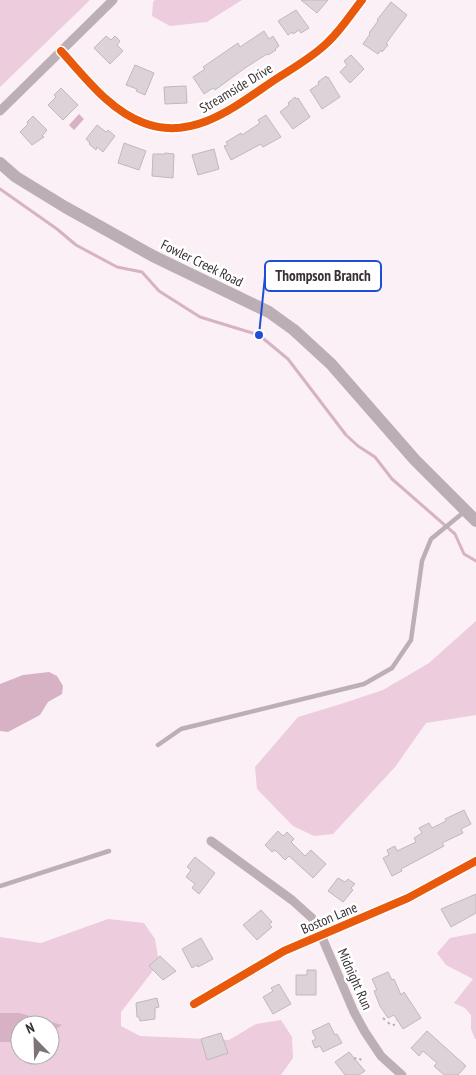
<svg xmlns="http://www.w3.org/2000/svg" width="476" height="1075" font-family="'PT Sans Narrow',sans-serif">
<rect width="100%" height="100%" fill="#fbf0f6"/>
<path fill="#ecccdd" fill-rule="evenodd" d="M 0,0 L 90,0 L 0,87 Z
M 155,0 L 242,0 L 207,22 L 170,26 L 152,16 L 153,2 Z
M 476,621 L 476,715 L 426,723 L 395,767 L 333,834 L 314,836 L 293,826 L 257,789 L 255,767 L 298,717 L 341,704 L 383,690 L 429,663 Z
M 108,919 L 144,923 L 155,939 L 159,963 L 121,1012 L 121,1026 L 140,1036 L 229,1040 L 256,1024 L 281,1020 L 292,1037 L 293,1058 L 281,1075 L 0,1075 L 0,937 L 41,943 ZM 20,1025 L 50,1025 L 50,1055 L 20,1055 Z
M 476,933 L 476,1039 L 475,1039 L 471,1029 L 471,1015 L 465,1008 L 454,1003 L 473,979 L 446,965 L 437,953 L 450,938 Z"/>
<path fill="#d7b2c5" d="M 79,114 L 84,119 L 74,130 L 69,125 Z
M 49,672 L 57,676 L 63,686 L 62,694 L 48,702 L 40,715 L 8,732 L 0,731 L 0,684 L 23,675 Z
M 0,1013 L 19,1013 L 62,1025 L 50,1033 L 50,1025 L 20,1025 L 20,1042 L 0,1042 Z"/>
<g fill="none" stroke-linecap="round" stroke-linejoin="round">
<path stroke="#d7b2c5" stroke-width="3" d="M 0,189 L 57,229 L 76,245 L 117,267 L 142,272 L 159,291 L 200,317 L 259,335 L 288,359 L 346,435 L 358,446 L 375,457 L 392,479 L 455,534 L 464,554 L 476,561"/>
</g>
<path fill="#dbd3d7" stroke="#c1b8bd" d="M 301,0 L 328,0 L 317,13 Z
M 391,2 L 407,15 L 390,38 L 386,44 L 388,45 L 382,52 L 381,50 L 378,54 L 363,44 L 370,34 L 369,33 L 378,21 L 377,20 Z
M 296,10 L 309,28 L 301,33 L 299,30 L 293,34 L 292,32 L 288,35 L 278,21 Z
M 264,31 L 269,39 L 273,36 L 279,46 L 275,49 L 276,50 L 268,55 L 267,54 L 245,68 L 215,90 L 213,88 L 204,94 L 193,77 L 205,69 L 203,67 L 238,43 L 240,47 Z
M 106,36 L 111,40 L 115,36 L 120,41 L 117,45 L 123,51 L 110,64 L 94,48 Z
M 351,55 L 364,69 L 350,83 L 340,72 L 347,65 L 344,61 Z
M 135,65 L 154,73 L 145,95 L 136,91 L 137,89 L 126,85 Z
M 326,76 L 327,78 L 328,77 L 340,97 L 322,109 L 310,90 L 319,84 L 318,82 Z
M 186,86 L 187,103 L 165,104 L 164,87 Z
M 61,88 L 78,105 L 63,120 L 48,105 L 56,97 L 54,95 Z
M 295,97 L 296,99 L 298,98 L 310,117 L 293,129 L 280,112 L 289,105 L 288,103 Z
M 266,115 L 281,137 L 263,147 L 261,144 L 231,160 L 224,146 L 228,145 L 226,142 L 241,133 L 242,135 L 260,123 L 258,120 Z
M 33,116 L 47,130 L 42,136 L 44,137 L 32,145 L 20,132 L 28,124 L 27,122 Z
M 97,125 L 106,132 L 108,130 L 115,136 L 103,152 L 97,147 L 96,150 L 89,144 L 90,143 L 86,139 Z
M 124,143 L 146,151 L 139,170 L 118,163 Z
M 214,149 L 219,169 L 198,175 L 192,155 Z
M 165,153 L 174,154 L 173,178 L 152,176 L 153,154 L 165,154 Z
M 464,810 L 471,824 L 461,829 L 463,833 L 442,843 L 444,846 L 401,869 L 402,871 L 392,876 L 383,858 L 389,855 L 387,850 L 395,846 L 397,851 L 416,842 L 414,838 L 422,833 L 419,828 L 429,823 L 432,828 L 446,821 L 445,819 Z
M 278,831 L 283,836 L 287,832 L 294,839 L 291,842 L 305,856 L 311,850 L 326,864 L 313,878 L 289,856 L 285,860 L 275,850 L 272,852 L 265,845 Z
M 195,857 L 215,873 L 199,894 L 192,888 L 195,884 L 186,877 L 191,870 L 187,867 Z
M 338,878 L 345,882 L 348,879 L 355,884 L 351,888 L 353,890 L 343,902 L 328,891 Z
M 476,894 L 476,913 L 451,927 L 441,909 Z
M 261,910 L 272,922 L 269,924 L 272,927 L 257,940 L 243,925 Z
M 201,938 L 213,959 L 198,967 L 197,965 L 192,968 L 182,949 Z
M 160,956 L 176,971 L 163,980 L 149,966 Z
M 307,970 L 316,970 L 316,995 L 296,995 L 296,975 L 307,975 Z
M 388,972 L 392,980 L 394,979 L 401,995 L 404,992 L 421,1018 L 403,1029 L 394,1015 L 388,1018 L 380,1006 L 374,991 L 377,990 L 372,979 Z
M 279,984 L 291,1004 L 273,1014 L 263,997 L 273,991 L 271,988 Z
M 157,998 L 159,1007 L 155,1008 L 155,1019 L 140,1021 L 139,1017 L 137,1017 L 136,1003 Z
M 329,1023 L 335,1035 L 337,1034 L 342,1043 L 323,1052 L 320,1046 L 315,1048 L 312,1041 L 316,1039 L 312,1031 Z
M 427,1031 L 466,1066 L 458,1075 L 444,1075 L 434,1066 L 437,1063 L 423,1051 L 419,1056 L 411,1048 Z
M 221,1033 L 228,1053 L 207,1060 L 201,1039 Z
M 349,1052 L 365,1071 L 359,1075 L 345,1075 L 335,1062 Z"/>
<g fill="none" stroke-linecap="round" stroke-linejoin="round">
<path stroke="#baafb5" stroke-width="2" stroke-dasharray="2.5 4" stroke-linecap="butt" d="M 383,1018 L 392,1026 L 395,1024 L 397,1020
M 354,1059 L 358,1057 L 362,1061"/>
<path stroke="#bdafb6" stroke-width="4.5" d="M 158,745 L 181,729 L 364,684 L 392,668 L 411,640 L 422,561 L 431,539 L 464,512
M 0,886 L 109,851"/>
<path stroke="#bdafb6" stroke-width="9" d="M 61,51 C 85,77 110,111 144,123 C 194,142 237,105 276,79 C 293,68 313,57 328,42 C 341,30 351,14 362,0
M 0,111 L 113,0
M 211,841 L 292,900 L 312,918 L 321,935 L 354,1012 L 365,1032 L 381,1056 L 402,1075
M 194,1004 L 284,951 L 408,898 L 476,861"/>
<path stroke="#bcaeb5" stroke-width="12" d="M 0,163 L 16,177 L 65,207 L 153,256 L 269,312 L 294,330 L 331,364 L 415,460 L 476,521"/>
<defs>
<path id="cycleway" d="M 61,51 C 85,77 110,111 144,123 C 194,142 237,105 276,79 C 293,68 313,57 328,42 C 341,30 351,14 362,0
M 194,1004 L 284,951 L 408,898 L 476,861"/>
</defs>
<use href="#cycleway" stroke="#fff" stroke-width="11"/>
<use href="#cycleway" stroke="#e8590c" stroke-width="8"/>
</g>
<g text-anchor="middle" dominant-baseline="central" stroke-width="5" stroke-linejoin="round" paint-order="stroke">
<g font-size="14" fill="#383135" stroke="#fff">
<text transform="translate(236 88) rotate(-31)">Streamside Drive</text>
<text transform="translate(202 263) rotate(26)">Fowler Creek Road</text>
<text transform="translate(329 918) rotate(-23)">Boston Lane</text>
<text transform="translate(355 979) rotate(66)">Midnight Run</text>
</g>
</g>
<path fill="none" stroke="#1d4ed8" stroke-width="2" d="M259 335L265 276"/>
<circle fill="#1d4ed8" stroke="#fff" stroke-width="2" cx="259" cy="335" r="5"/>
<rect fill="#fff" stroke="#1d4ed8" stroke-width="2" x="265" y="261" width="116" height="30" rx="5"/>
<g font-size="15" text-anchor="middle" font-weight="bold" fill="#383135">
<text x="323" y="281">Thompson Branch</text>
</g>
<g transform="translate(35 1040) rotate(337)"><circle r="24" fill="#ffffff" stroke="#afadae"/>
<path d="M0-4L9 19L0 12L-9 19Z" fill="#7c7479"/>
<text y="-8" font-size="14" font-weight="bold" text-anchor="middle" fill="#383135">N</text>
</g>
</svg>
